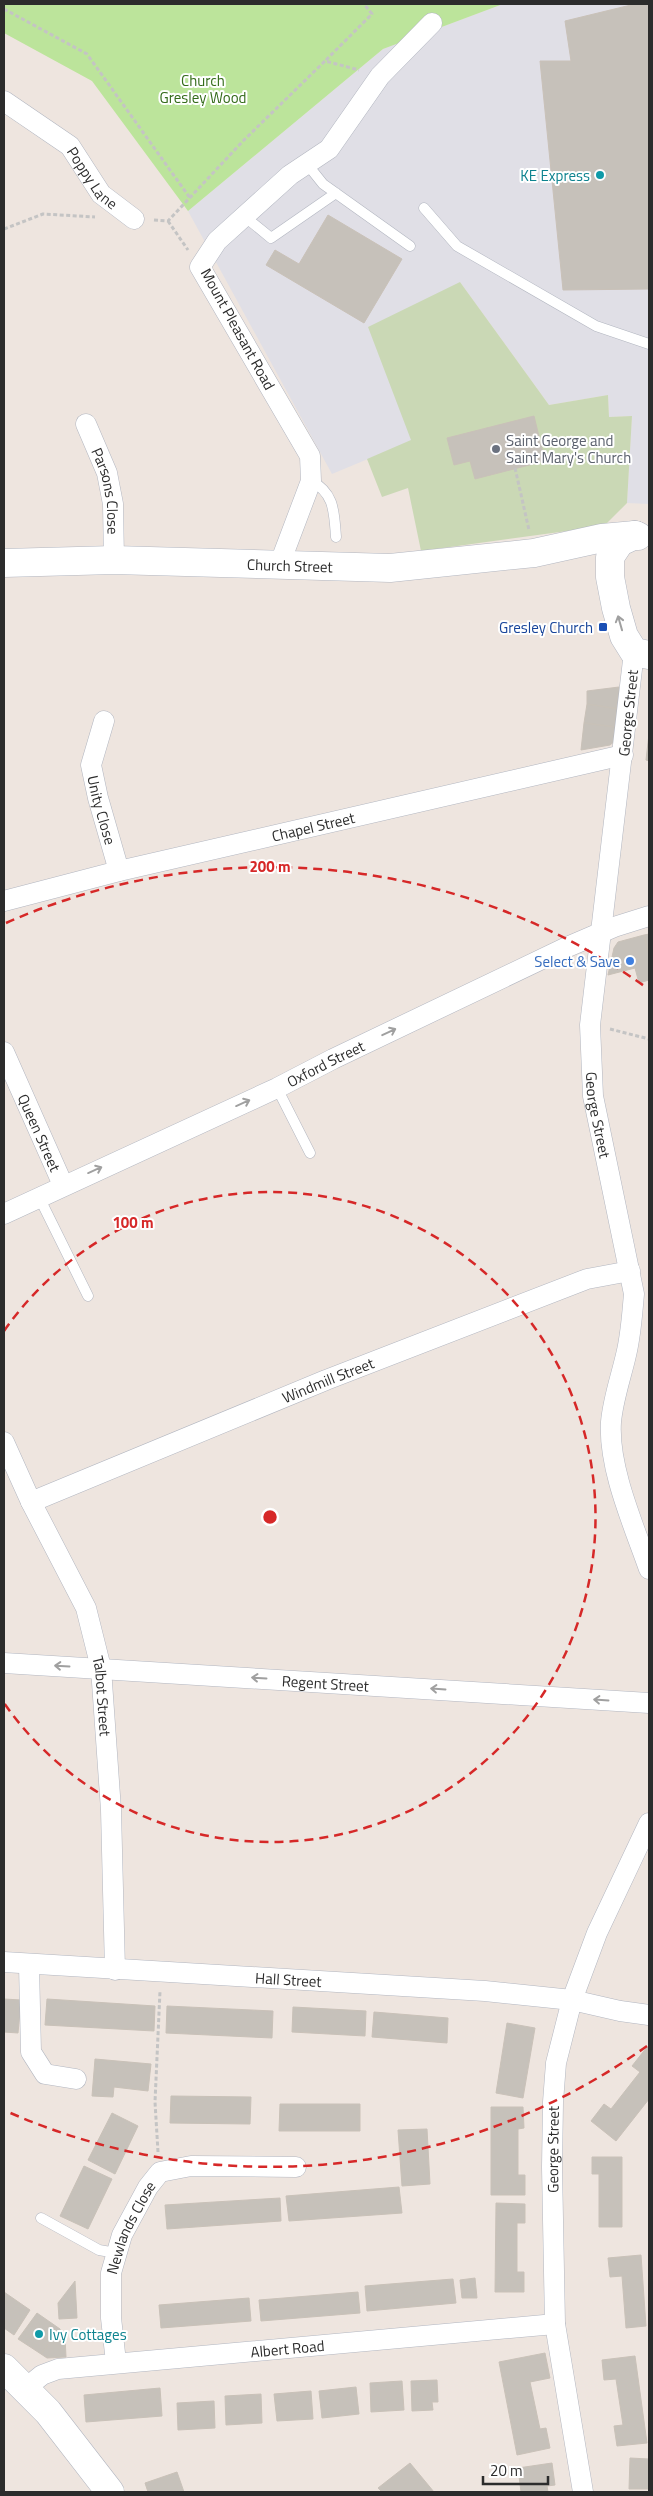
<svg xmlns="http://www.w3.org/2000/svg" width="653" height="2496" font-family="'Titillium Web',sans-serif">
<rect width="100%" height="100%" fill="#eee5df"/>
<path fill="#e0dfe6" d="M 503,4 L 649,4 L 649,504 L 627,503 L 632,416 L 609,417 L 608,395 L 549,405 L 460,282 L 411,441 L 332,474 L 188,211 L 383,49 Z"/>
<path fill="#bce49b" d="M 4,4 L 503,4 L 383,49 L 188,211 L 92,81 L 4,33 Z"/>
<path fill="#cad8b5" d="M 460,282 L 549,405 L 608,395 L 609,417 L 632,416 L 627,503 L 604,526 L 421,551 L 408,488 L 382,497 L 367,459 L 411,440 L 368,327 Z"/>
<path fill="#c6c1ba" stroke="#c9c1b8" d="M 635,4 L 649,4 L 649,289 L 563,290 L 540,61 L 571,61 L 565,21 Z
M 328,215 L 402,259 L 364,323 L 266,265 L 275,250 L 299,264 Z
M 534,416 L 545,461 L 475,479 L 470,461 L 454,465 L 447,438 Z
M 619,687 L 619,709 L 587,704 L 587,691 Z
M 587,704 L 619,709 L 616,727 L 584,723 Z
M 584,723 L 616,727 L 615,741 L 610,745 L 581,750 Z
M 649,734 L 649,761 L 646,760 Z
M 649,934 L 649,955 L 644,935 Z
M 644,935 L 649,955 L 649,980 L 639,983 L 635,968 L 608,975 L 614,948 L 618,942 Z
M 4,1999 L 21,2000 L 18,2033 L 4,2032 Z
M 47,1999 L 155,2006 L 154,2031 L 45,2025 Z
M 167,2006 L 273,2011 L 272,2038 L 166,2033 Z
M 293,2007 L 366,2011 L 365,2036 L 292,2032 Z
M 374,2012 L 448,2018 L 447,2043 L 372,2037 Z
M 507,2023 L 535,2028 L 523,2098 L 496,2093 Z
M 647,2047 L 649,2049 L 649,2099 L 616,2141 L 591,2121 L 604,2104 L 611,2109 L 640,2072 L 632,2066 Z
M 95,2059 L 151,2064 L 148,2091 L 114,2087 L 113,2097 L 92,2096 Z
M 171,2096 L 251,2097 L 250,2124 L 170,2123 Z
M 280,2104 L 360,2104 L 360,2131 L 279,2131 Z
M 491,2107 L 523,2107 L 524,2128 L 518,2129 L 518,2175 L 525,2175 L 525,2195 L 491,2195 Z
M 112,2113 L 138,2126 L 115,2174 L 88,2160 Z
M 427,2129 L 430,2184 L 402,2186 L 398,2130 Z
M 592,2157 L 622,2157 L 622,2227 L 599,2227 L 599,2174 L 592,2174 Z
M 84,2166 L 112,2179 L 88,2229 L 60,2216 Z
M 399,2187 L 402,2213 L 289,2221 L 286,2196 Z
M 280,2198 L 281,2221 L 167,2229 L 165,2205 Z
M 496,2203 L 525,2204 L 525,2223 L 517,2223 L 517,2272 L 524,2272 L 524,2292 L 495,2292 Z
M 641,2255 L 646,2326 L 626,2328 L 622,2276 L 610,2277 L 608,2258 Z
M 475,2278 L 477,2298 L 462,2298 L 460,2280 Z
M 453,2279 L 456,2303 L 367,2311 L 365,2286 Z
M 75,2281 L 77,2318 L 59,2319 L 58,2303 Z
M 4,2292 L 30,2310 L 14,2335 L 4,2328 Z
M 358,2292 L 360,2313 L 261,2321 L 259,2300 Z
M 249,2298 L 251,2321 L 161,2328 L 159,2305 Z
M 37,2313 L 60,2329 L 41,2354 L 18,2339 Z
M 60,2329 L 59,2337 L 65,2337 L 66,2357 L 47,2358 L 41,2354 Z
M 545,2353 L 550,2378 L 530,2382 L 540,2429 L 546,2428 L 550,2448 L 517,2455 L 499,2362 Z
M 635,2356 L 647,2443 L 617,2446 L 614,2426 L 623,2425 L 616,2379 L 604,2380 L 602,2360 Z
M 437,2380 L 438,2402 L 432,2402 L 433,2410 L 412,2411 L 411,2381 Z
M 402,2381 L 404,2410 L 371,2412 L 370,2383 Z
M 356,2387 L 359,2414 L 322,2418 L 319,2391 Z
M 160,2388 L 162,2416 L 86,2422 L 84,2395 Z
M 311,2391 L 313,2419 L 277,2421 L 274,2394 Z
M 261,2394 L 262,2423 L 226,2425 L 225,2396 Z
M 214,2401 L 215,2428 L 178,2430 L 177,2403 Z
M 630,2458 L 649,2459 L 649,2489 L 629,2489 Z
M 410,2463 L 434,2492 L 382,2492 L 378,2488 Z
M 552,2463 L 555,2485 L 547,2486 L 548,2492 L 521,2492 L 518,2468 Z
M 177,2472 L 184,2492 L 148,2492 L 145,2483 Z"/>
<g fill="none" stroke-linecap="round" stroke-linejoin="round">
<defs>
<path id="lane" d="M 307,164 L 323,184 L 410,246
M 424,208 L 457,246 L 596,326 L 649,344
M 244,216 L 271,238 L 336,193
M 311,481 C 335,493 334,513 336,537
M 277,1088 L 310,1153
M 39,1197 L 88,1296
M 41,2218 L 99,2250 L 116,2253"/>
<g id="street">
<path id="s1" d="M 4,101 L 70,146 L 101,194 L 134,219"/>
<path id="s2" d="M 86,424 L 107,473 L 113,504 L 114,560"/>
<path d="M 280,563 L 311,481 L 310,456 L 200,267 L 217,241 L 290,175 L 329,149 L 380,76 L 432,23"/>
<path id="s3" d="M 634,652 L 590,1025 L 593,1096 L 634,1294 C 632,1315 631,1335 626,1355 C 621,1377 613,1399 611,1422 C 608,1468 634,1526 649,1569"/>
<path id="s4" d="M 104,721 L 91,765 L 98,798 L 119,871"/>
<path id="s5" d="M 4,901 L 119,871 L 623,755"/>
<path id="s6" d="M 4,1052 L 63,1185"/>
<path id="s7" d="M 4,1214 L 277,1088 L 333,1059 L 565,948 L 614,927 L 649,916"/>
<path id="s8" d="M 4,1442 L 31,1502 L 86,1608 L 101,1668 L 111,1810 L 115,1970"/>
<path id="s9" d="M 31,1502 L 326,1380 L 587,1279 L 630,1271"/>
<path id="s10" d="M 4,1663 L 649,1703"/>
<path id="s11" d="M 4,1962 L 485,1991 L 572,2000 L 620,2011 L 649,2015"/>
<path d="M 29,1965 L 31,2052 L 45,2074 L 76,2079"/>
<path id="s12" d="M 116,2362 L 111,2318 L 111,2273 L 122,2235 L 148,2187 L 160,2172 L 191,2166 L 296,2167"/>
<path id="s13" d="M 26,2388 L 42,2375 L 58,2369 L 555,2324"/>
<path id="s14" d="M 583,2492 L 555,2324 L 552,2167 L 553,2102 L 556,2063 L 572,2000 L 597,1933 L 649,1823"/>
</g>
<g id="secondary">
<path d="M 638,536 L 635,535 L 620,542 L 610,557 L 610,577 L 616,608 L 624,636 L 634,652 L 649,655"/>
<path id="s15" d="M 4,563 L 114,560 L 390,568 L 534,553 L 602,538 L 635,535"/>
<path d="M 4,2368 L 48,2412 L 110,2492"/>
</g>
</defs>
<use href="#lane" stroke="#b2b6c0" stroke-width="11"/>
<use href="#street" stroke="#b2b6c0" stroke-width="21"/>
<use href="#secondary" stroke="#b2b6c0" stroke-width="29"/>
<path stroke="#c4c4c4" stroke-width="3" stroke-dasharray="4 2.5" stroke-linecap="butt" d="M 4,9 L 87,54 L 190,198
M 326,60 L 372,14 L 364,4
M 154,220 L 168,221 L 243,141 L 325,61 L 359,70
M 168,221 L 188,250
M 4,229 L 43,214 L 95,217
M 515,468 L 529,530
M 610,1029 L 649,1039
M 158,2152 L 155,2102 L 160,1991"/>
<use href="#lane" stroke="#fff" stroke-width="10"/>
<use href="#street" stroke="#fff" stroke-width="20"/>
<use href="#secondary" stroke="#fff" stroke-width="28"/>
</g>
<defs><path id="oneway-shaft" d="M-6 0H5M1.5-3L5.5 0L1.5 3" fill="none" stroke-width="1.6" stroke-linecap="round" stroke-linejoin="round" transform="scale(1.25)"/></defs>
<g stroke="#a0a0a0">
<use href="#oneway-shaft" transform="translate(620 623) rotate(-106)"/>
<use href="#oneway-shaft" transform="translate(389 1032) rotate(-25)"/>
<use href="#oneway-shaft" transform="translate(243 1103) rotate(-24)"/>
<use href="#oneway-shaft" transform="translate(95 1170) rotate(-24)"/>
<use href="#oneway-shaft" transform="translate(62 1666) rotate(-177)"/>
<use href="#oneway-shaft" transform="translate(259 1678) rotate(-176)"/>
<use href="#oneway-shaft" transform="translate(438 1689) rotate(-176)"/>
<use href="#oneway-shaft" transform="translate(601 1700) rotate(-176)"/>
</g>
<g fill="none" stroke="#d62828" stroke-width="2.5" stroke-dasharray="9 6">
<path d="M4 1331A325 325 0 1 1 4 1703"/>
<path d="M647 2046A650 650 0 0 1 6 2111M6 923A650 650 0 0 1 647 988"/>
</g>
<g fill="#0f9aa8" stroke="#fff" stroke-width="2">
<circle cx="600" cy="175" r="5"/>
<circle cx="39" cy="2334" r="5"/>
</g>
<circle fill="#6b7280" stroke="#fff" stroke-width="2" cx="496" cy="449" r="5"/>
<rect fill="#1a4fb4" stroke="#fff" stroke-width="2" x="598" y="622" width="10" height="10" rx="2.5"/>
<circle fill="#3f7fe0" stroke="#fff" stroke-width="2" cx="630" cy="961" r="5"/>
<g text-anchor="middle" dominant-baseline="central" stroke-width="4" stroke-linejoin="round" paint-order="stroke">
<g font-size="15" fill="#346b1a" stroke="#fff">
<text x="203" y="80">Church<tspan x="203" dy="17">Gresley Wood</tspan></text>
</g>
<g font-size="15" fill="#0d838f" stroke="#fff" text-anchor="end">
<text x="590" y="175">KE Express</text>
<text x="49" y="2334" text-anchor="start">Ivy Cottages</text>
</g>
<g font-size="15" fill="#2c2c2c" stroke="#fff">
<text stroke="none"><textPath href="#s1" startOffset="119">Poppy Lane</textPath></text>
<text transform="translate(238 329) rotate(61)">Mount Pleasant Road</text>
<text stroke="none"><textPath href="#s2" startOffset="71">Parsons Close</textPath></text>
<text stroke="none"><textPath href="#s15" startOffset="286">Church Street</textPath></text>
<text transform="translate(628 713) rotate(-84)">George Street</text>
<text stroke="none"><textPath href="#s4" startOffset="92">Unity Close</textPath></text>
<text stroke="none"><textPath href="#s5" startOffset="318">Chapel Street</textPath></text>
<text stroke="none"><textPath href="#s7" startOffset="355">Oxford Street</textPath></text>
<text stroke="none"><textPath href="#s3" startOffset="466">George Street</textPath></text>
<text stroke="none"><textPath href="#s6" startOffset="88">Queen Street</textPath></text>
<text stroke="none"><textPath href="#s9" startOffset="321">Windmill Street</textPath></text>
<text stroke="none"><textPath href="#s10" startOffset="322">Regent Street</textPath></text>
<text stroke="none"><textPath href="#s8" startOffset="275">Talbot Street</textPath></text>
<text stroke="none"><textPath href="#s11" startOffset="285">Hall Street</textPath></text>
<text stroke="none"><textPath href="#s14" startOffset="345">George Street</textPath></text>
<text stroke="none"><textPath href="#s12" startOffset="139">Newlands Close</textPath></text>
<text stroke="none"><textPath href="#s13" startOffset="268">Albert Road</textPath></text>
</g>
<g font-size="15" fill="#5b616d" stroke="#fff" text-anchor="start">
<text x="506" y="440">Saint George and<tspan x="506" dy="17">Saint Mary's Church</tspan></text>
</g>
<g font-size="15" fill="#164399" stroke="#fff" text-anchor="end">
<text x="593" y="627">Gresley Church</text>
</g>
<g font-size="15" fill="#366cbe" stroke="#fff" text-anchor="end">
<text x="620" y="961">Select &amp; Save</text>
</g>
</g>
<circle cx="270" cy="1517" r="8" fill="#d62828" stroke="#fff" stroke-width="2.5"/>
<g font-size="15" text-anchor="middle" font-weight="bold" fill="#d62828" stroke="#fff" stroke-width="4" stroke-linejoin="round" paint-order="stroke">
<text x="270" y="872">200 m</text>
<text x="133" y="1228">100 m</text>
</g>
<rect width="653" height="2496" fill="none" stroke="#2c2c2c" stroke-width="10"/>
<path d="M483 2476v8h65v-8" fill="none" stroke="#2c2c2c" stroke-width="2.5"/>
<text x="490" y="2476" font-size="15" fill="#2c2c2c" stroke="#ffffff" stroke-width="4" paint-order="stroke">20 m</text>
</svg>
